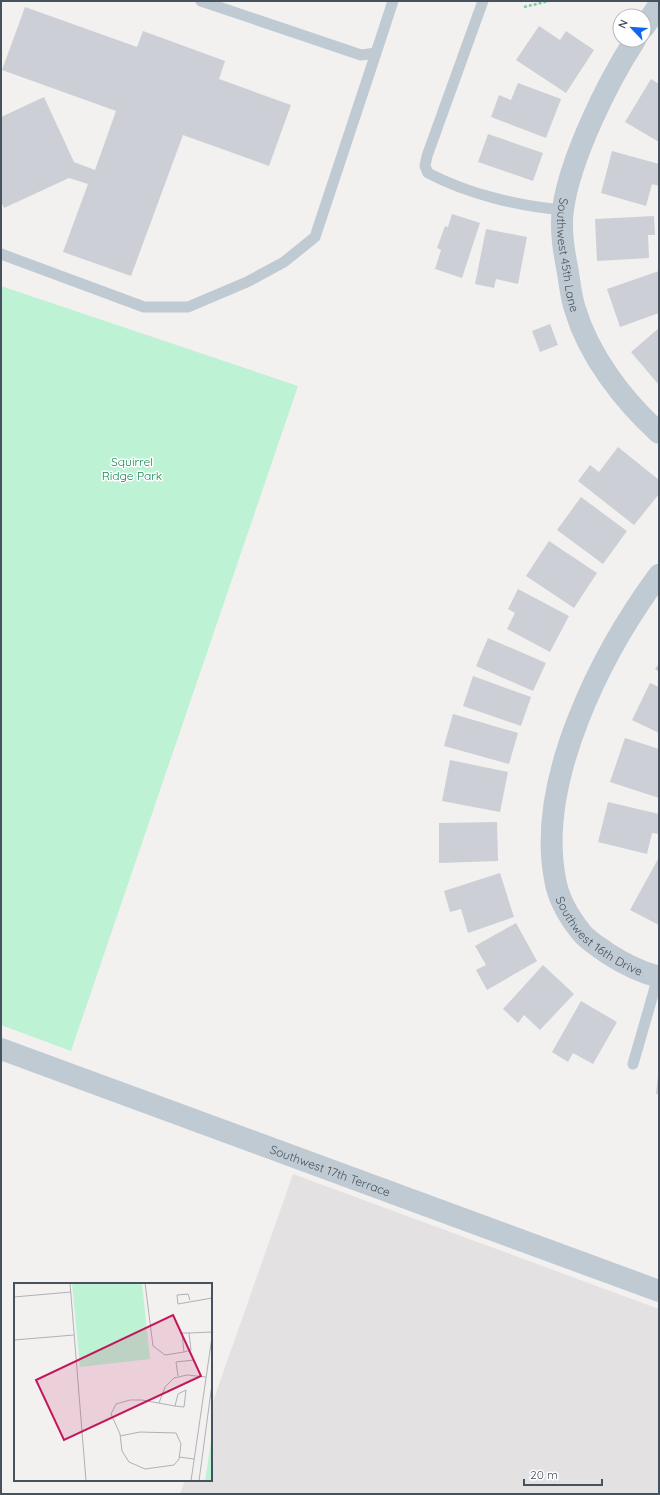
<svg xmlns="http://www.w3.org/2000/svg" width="660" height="1495" font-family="Quicksand,sans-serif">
<rect width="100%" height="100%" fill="#f3f0f0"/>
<path fill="#e4e1e2" d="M 293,1174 L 659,1309 L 659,1494 L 180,1494 L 185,1480 L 211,1480 L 211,1407 Z"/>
<path fill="#bdf2d4" d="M 1,286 L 298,386 L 71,1051 L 1,1025 Z"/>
<path fill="#cccfd5" d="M 25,7 L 137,47 L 143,31 L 225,61 L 219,79 L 291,105 L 269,166 L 183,135 L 131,276 L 63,252 L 88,184 L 69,178 L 4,208 L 1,201 L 1,117 L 44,97 L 74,162 L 95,170 L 116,111 L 2,70 Z
M 539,26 L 560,40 L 566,31 L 594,50 L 566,93 L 516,60 Z
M 651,79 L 659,84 L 659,142 L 625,122 Z
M 518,83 L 561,99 L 546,138 L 491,117 L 499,95 L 511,100 Z
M 488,134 L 543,153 L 533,181 L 478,162 Z
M 612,151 L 659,164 L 659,186 L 652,184 L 646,206 L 601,193 Z
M 452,214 L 480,223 L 462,278 L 435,269 L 441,250 L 437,248 L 445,226 L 448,227 Z
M 654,216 L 655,235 L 648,235 L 649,258 L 597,261 L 595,219 Z
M 486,229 L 527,237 L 518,284 L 496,279 L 494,288 L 475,284 Z
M 659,271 L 659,313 L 620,327 L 607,289 Z
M 550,324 L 558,345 L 540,352 L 532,331 Z
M 659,328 L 659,385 L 631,352 Z
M 618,447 L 659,480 L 659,494 L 634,525 L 578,481 L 590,465 L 599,472 Z
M 581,497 L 627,531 L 603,564 L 557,530 Z
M 549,541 L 597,573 L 574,608 L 526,576 Z
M 518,589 L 569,616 L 550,652 L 507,629 L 515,613 L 508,609 Z
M 488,638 L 546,663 L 533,691 L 476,666 Z
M 659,663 L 659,672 L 655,669 Z
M 473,676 L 531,697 L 521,726 L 463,706 Z
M 650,683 L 659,687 L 659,733 L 632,720 Z
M 453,714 L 518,733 L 509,764 L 444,746 Z
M 625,738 L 659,749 L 659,798 L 610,782 Z
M 450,760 L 508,772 L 500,812 L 442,801 Z
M 608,802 L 659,814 L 659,834 L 652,833 L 647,854 L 598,842 Z
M 497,822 L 498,861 L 439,863 L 439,823 Z
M 658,859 L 659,859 L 659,925 L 630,910 Z
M 500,873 L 514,917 L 468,933 L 461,909 L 450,912 L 444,891 Z
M 516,923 L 537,961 L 487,990 L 476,970 L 486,965 L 475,946 Z
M 543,965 L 574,994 L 540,1030 L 524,1015 L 518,1023 L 503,1009 Z
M 581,1001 L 617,1022 L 593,1064 L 573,1053 L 568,1062 L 552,1052 Z
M 658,1076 L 659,1076 L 659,1094 L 656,1094 Z"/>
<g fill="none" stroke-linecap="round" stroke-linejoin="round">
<path stroke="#73d2a7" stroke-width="2.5" stroke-dasharray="3 2" stroke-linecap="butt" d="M 524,7 L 549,1"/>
<path stroke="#c0cad3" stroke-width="11" d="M 201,1 L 361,55 L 376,53 L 393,1
M 483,1 L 427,156 L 425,166 L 428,173 C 468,194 518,206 563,210
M 1,254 L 144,307 L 188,307 L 247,282 L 284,262 L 315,237 L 376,53
M 633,1064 L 658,977"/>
<g stroke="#c0cad3" stroke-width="22">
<path d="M 644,27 L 659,5"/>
<path id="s1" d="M 635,40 C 607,83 570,159 563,209 C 560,230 564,252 568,273 C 570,285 571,297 575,309 C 589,356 623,400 659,433"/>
<path id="s2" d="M 659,575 C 602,652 536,780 555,879 C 558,898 569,917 581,932 C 588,941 599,947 607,953 C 624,964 640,972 659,977"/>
<path id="s3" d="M 1,1049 L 659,1291"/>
</g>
</g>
<g text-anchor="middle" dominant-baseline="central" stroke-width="3" stroke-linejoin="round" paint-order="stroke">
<g font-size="12" fill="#47525f" stroke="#fff">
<text stroke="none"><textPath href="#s1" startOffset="231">Southwest 45th Lane</textPath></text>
<text stroke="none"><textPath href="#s2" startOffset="405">Southwest 16th Drive</textPath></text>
<text stroke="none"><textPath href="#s3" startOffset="351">Southwest 17th Terrace</textPath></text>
</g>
<g font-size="12" fill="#128551" stroke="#fff">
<text x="132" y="461">Squirrel<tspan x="132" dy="14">Ridge Park</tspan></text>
</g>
</g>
<g transform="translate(14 1283)">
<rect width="198" height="198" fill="#f3f0f0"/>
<path d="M 58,0 L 128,0 L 136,76 L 66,84 ZM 198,147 L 198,198 L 191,198 L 196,165 Z" fill="#bdf2d4"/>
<path fill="none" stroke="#aeb1b6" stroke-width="1" d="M 56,0 L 72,198M 131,0 L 139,63 L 151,72 L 170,69M 0,14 L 57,9M 176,17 L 174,11 L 163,12 L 164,21 L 198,15M 175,50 L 168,50 L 170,69 L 177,67 L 175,50 L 198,49M 0,57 L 60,52M 164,93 L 162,79 L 180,77M 145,120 L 151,104 L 160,95 L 173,92 L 192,94M 106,153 L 126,149 L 162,150 L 167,161 L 165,176 L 160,182 L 131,186 L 115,179 L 108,168 L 106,151 L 97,131 L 102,121 L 116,117 L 128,117 L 161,123 L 170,124 L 172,107 L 164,111 L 161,123M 165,174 L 180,176M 177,198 L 198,54M 185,198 L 198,101"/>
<path fill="#c2185b" fill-opacity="0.15" stroke="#c2185b" stroke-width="2" d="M 159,32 L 187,93 L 50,157 L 22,97 Z"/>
<rect width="198" height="198" fill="none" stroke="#47525f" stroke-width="2"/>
</g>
<rect width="660" height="1495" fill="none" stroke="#47525f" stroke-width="4"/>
<g transform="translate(632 28) rotate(295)"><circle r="19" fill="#ffffff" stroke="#b5babf"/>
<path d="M0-3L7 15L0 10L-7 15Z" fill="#0f67ed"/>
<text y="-6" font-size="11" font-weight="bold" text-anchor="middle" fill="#47525f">N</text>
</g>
<path d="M524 1479v6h78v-6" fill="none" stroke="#47525f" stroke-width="2"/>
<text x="530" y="1479" font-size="12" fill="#47525f" stroke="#ffffff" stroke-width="3" paint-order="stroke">20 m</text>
</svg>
